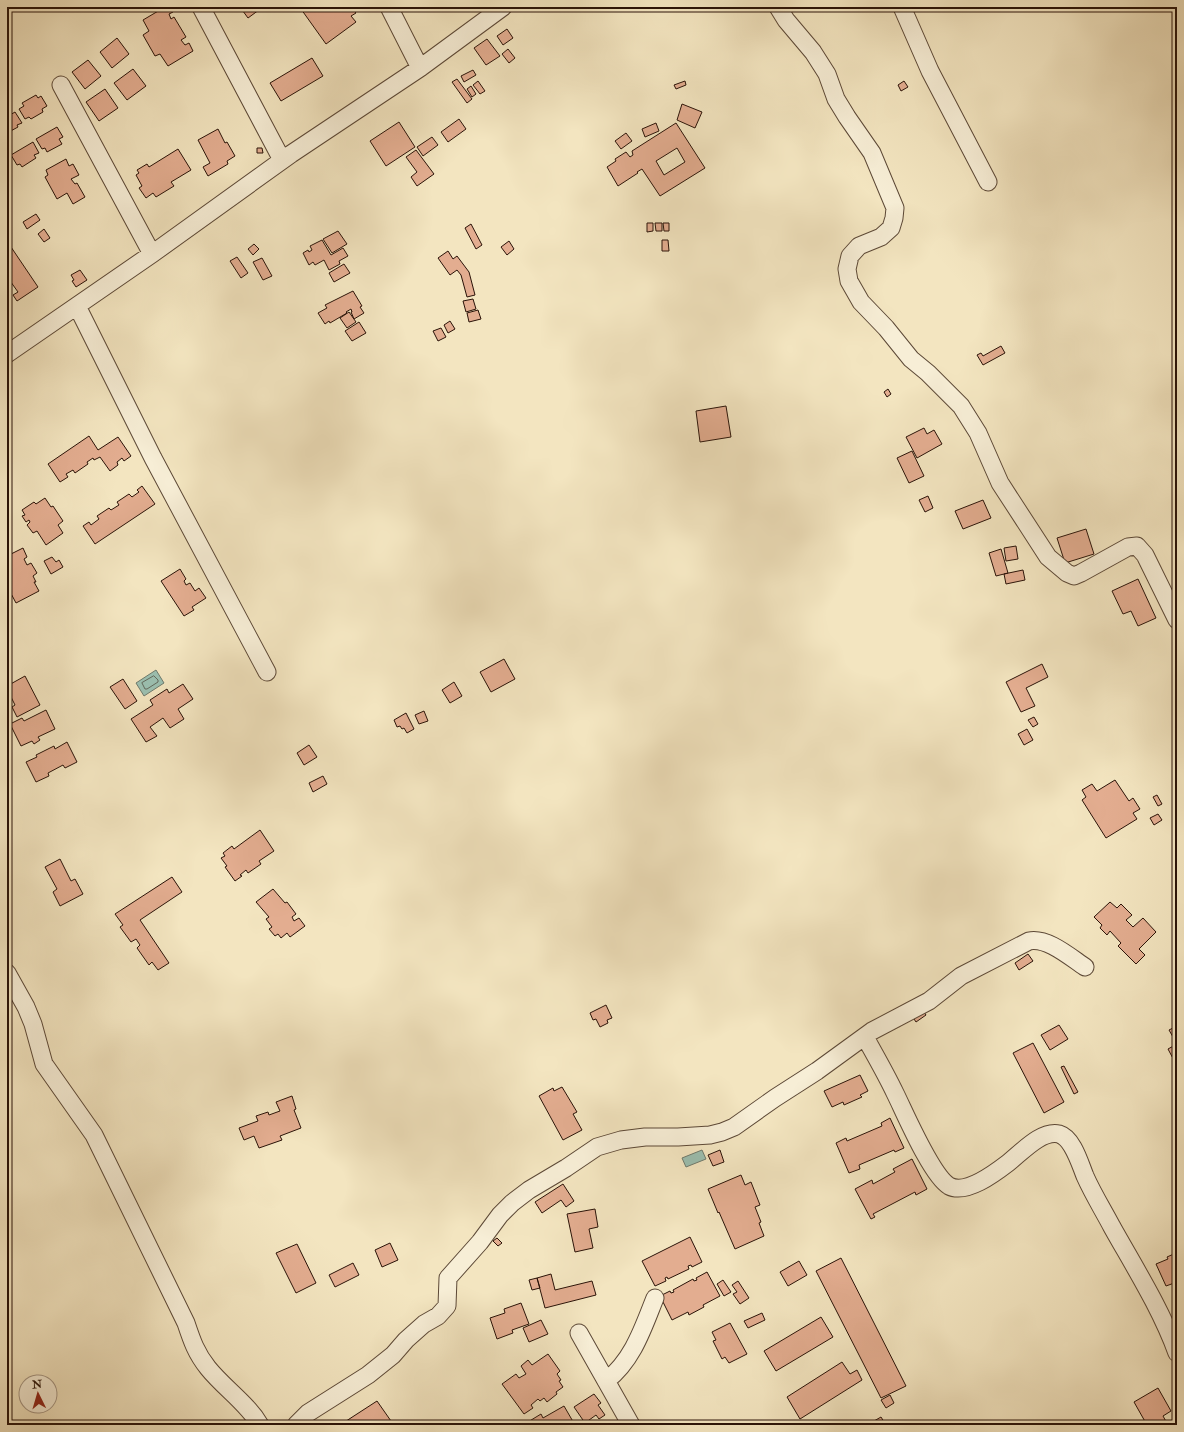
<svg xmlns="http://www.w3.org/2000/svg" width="1184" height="1432" font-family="'IM FELL Double Pica',serif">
<rect width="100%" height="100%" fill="#f3e5c0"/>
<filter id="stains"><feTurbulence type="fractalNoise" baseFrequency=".005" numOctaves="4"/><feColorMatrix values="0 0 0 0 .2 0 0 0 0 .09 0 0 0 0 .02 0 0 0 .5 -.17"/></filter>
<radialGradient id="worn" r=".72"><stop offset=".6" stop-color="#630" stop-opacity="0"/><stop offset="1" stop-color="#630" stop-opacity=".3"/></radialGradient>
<path fill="#9bbfb0" stroke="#6e7a6d" d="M 156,670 L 164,683 L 144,696 L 136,683 Z
M 702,1150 L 706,1159 L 686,1167 L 682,1158 Z"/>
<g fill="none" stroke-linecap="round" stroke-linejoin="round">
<path stroke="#62695c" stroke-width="1" d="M 154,676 L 158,680 L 158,682 L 147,689 L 145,689 L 142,683 Z"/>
</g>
<path fill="#e3ad90" stroke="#2a1308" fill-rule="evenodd" d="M 165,7 L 170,7 L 173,12 L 169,14 L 171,19 L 174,17 L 186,37 L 181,40 L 185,45 L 189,43 L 193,51 L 168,66 L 160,54 L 155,56 L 143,35 L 149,31 L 143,20 Z
M 240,7 L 263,7 L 248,18 Z
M 303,7 L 351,7 L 356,13 L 351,16 L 356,22 L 326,44 L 301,9 Z
M 507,29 L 513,38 L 503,45 L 497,36 Z
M 117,38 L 129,54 L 112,68 L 100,52 Z
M 487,39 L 500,56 L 486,65 L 474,48 Z
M 508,49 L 515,58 L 509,63 L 502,54 Z
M 312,58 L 323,76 L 281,101 L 270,83 Z
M 88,60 L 101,76 L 85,89 L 72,72 Z
M 133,69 L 146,86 L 127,100 L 114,83 Z
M 473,70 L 476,75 L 464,82 L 461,76 Z
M 457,79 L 472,99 L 467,103 L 452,82 Z
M 478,81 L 485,91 L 480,94 L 473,85 Z
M 685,81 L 686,85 L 676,89 L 674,85 Z
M 904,81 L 908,87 L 901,91 L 898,85 Z
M 471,86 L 476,94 L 472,97 L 467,89 Z
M 105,89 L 118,108 L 99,121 L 86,102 Z
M 36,95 L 38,98 L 41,96 L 47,106 L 42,109 L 43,112 L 31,119 L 29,117 L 25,119 L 19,109 L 24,106 L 22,103 Z
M 682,104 L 702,112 L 695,128 L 677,120 Z
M 7,112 L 10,115 L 15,112 L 22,123 L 17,125 L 18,127 L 7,133 Z
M 459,119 L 466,129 L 448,142 L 441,132 Z
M 399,122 L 415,147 L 386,166 L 370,141 Z
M 656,123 L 659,131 L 645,137 L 642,129 Z
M 676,123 L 705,168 L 660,196 L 642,169 L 637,172 L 638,173 L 618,186 L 607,167 L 616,161 L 615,159 L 626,152 L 630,157 L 633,155 L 632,151 ZM 677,148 L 685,162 L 664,175 L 656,161 Z
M 57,127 L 63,137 L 59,139 L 62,144 L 47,152 L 45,148 L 42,149 L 36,139 Z
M 218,129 L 225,143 L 227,142 L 235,156 L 227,161 L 228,164 L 208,176 L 203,167 L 210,163 L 198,140 Z
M 626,133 L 632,141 L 621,149 L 615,141 Z
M 432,137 L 438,145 L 423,156 L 417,147 Z
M 33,142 L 39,153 L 34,155 L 36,158 L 22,167 L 20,164 L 17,165 L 11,155 Z
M 257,148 L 262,148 L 263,153 L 257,153 Z
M 178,149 L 191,170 L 171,182 L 174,186 L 156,197 L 153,193 L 146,198 L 139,188 L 142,186 L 136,175 L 139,173 L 137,170 L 147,164 L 149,167 Z
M 416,150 L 434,174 L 417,186 L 411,177 L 417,172 L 406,157 Z
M 66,159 L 69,166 L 73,164 L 79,175 L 71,179 L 75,184 L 77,183 L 85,197 L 73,204 L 67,193 L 57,199 L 45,177 L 48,175 L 46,170 Z
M 36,214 L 40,220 L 27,229 L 23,222 Z
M 647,223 L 653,223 L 653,231 L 647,232 Z
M 655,223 L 662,223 L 662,231 L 656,231 Z
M 663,223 L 669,223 L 669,231 L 664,231 Z
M 471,224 L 482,245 L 476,249 L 465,228 Z
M 44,229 L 50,238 L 44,242 L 38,234 Z
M 338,231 L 347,244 L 332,253 L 323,239 Z
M 322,240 L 331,255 L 343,248 L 348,256 L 339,261 L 340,264 L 329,270 L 324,260 L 315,265 L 313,262 L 309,265 L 303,253 L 308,250 L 309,252 L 312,250 L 310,246 Z
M 662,240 L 668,240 L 669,251 L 662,251 Z
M 509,241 L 514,249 L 507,255 L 501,247 Z
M 254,244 L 259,249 L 253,255 L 248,249 Z
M 11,247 L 38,287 L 17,301 L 13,295 L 18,292 L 8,278 L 7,279 L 7,249 Z
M 448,251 L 453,259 L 457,256 L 469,272 L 475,295 L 467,297 L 461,275 L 457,270 L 450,275 L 438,258 Z
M 237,257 L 248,273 L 241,278 L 230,261 Z
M 262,258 L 272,276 L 263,280 L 253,262 Z
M 344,264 L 350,273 L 334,282 L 329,273 Z
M 80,270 L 87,280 L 76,287 L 72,281 L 74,280 L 71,275 Z
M 353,291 L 362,306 L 360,307 L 364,313 L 354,319 L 351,312 L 352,312 L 351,309 L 346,312 L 347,313 L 330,323 L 329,321 L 325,324 L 318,313 L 327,308 L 325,305 Z
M 473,299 L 476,309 L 466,312 L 463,301 Z
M 478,310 L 481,319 L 469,322 L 467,313 Z
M 349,312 L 356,322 L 347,328 L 340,318 Z
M 450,321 L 455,329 L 448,333 L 444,325 Z
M 359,322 L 366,333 L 352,341 L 345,331 Z
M 441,328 L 446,337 L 438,341 L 433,331 Z
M 1001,346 L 1005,353 L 983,365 L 977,355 L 981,353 L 983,356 Z
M 888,389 L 891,394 L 887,397 L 884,392 Z
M 726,406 L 731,437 L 700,442 L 696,411 Z
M 924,428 L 927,434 L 934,430 L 942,444 L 917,458 L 906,437 Z
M 89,436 L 98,450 L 118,437 L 131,456 L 124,461 L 122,458 L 117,462 L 118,465 L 110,471 L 100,457 L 94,460 L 93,458 L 87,462 L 88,464 L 75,473 L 73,470 L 66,474 L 68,477 L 60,482 L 48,464 Z
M 912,451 L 924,476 L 909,483 L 897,458 Z
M 142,486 L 155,504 L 95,544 L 83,526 L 89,522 L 91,525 L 99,519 L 97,516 L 109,508 L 111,510 L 119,505 L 117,502 L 129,494 L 132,497 L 139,492 L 137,490 Z
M 928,496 L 933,508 L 925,512 L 919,500 Z
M 45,498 L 51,507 L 53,506 L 63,521 L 58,525 L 63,533 L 46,545 L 37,531 L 33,533 L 27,525 L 30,522 L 29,520 L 26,522 L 22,516 L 25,515 L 22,510 L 34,502 L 36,504 Z
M 983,500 L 991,518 L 963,529 L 955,511 Z
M 1086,529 L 1094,554 L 1065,563 L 1057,538 Z
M 1016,546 L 1018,559 L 1006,561 L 1004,548 Z
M 23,548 L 27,557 L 24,559 L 27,565 L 31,563 L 37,573 L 33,576 L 36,582 L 34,582 L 39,591 L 16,603 L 7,586 L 7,556 Z
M 1001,549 L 1008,573 L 996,576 L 989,553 Z
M 52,557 L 56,562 L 59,560 L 63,567 L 51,574 L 44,561 Z
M 180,569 L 186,579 L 184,581 L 186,585 L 190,583 L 195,591 L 199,588 L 206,598 L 192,607 L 194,610 L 184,616 L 161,581 Z
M 1023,570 L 1025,580 L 1006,584 L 1004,574 Z
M 1138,579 L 1156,618 L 1138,626 L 1131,611 L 1123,614 L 1112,591 Z
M 504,659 L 515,679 L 491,692 L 480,672 Z
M 1042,664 L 1048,677 L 1026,688 L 1035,706 L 1021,712 L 1006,682 Z
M 25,676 L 40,705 L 17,717 L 12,707 L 15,705 L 9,693 L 10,692 L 7,686 Z
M 123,679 L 137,701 L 125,709 L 110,687 Z
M 454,682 L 462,696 L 450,703 L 442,690 Z
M 183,684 L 193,699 L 178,709 L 184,719 L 170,728 L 163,718 L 150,727 L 157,736 L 146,742 L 131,719 L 153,705 L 150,700 L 167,689 L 169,693 Z
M 46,710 L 55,729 L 38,737 L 40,740 L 34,744 L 32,741 L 21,746 L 10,724 L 22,718 L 24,721 Z
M 424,711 L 428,721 L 419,724 L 415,715 Z
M 406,713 L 414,729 L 407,733 L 404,728 L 402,729 L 400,726 L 397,727 L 394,720 Z
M 1034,717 L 1038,724 L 1033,727 L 1028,720 Z
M 1027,729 L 1033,740 L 1024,745 L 1018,734 Z
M 67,742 L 77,762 L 65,768 L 63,765 L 48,773 L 49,776 L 36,782 L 26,762 L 37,757 L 36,755 L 54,746 L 55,749 Z
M 309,745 L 317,757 L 304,765 L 297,753 Z
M 323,776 L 327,784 L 313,792 L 309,783 Z
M 1115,780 L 1129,801 L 1133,798 L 1140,809 L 1133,813 L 1137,819 L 1106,838 L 1082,800 L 1086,797 L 1082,790 L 1092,784 L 1097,791 Z
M 1157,795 L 1162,804 L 1158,806 L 1153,797 Z
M 1158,814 L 1162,820 L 1154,825 L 1150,818 Z
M 260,830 L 274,851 L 259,861 L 261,864 L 248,873 L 246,870 L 240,875 L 242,876 L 235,881 L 225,867 L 227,866 L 221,858 L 225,856 L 223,853 L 232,846 L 234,849 Z
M 60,859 L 71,881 L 75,879 L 83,894 L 60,906 L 53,892 L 57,889 L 45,867 Z
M 172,877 L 182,892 L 140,920 L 169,963 L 158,970 L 152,962 L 149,965 L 137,948 L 140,945 L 136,939 L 131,942 L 120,927 L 123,925 L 115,914 Z
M 273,889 L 285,903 L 287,902 L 296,914 L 292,917 L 294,921 L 299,918 L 305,926 L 290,937 L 287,933 L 281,938 L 278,934 L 275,936 L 269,929 L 272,927 L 266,919 L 269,917 L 256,902 Z
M 1110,902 L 1117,908 L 1121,904 L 1132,915 L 1126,920 L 1133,927 L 1143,918 L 1156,932 L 1139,949 L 1145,955 L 1136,964 L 1118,946 L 1121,943 L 1110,931 L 1107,935 L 1100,928 L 1102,925 L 1094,917 Z
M 1028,954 L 1033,961 L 1019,970 L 1015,963 Z
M 606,1005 L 612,1018 L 607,1020 L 608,1023 L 600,1027 L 596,1019 L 593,1020 L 590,1013 Z
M 922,1009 L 926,1015 L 916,1022 L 912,1016 Z
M 1059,1025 L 1068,1039 L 1050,1050 L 1041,1035 Z
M 1177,1026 L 1177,1044 L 1169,1030 Z
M 1033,1043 L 1064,1102 L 1044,1113 L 1013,1053 Z
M 1177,1044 L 1177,1066 L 1168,1049 Z
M 1064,1066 L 1078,1092 L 1074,1094 L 1061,1067 Z
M 860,1075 L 868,1091 L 860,1095 L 862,1097 L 844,1105 L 843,1102 L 832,1107 L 824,1091 Z
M 562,1087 L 577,1112 L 573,1114 L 582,1130 L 563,1140 L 539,1096 L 553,1088 L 554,1091 Z
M 292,1096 L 296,1109 L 294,1110 L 301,1128 L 280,1136 L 282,1140 L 259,1148 L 254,1136 L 244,1140 L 239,1128 L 258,1121 L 256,1116 L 268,1112 L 269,1115 L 280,1111 L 276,1102 Z
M 890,1118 L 904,1148 L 895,1152 L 894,1150 L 859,1165 L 860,1169 L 849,1173 L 836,1143 L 846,1138 L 847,1141 L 882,1126 L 881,1123 Z
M 720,1150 L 724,1162 L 713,1166 L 708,1155 Z
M 912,1159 L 927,1189 L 916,1195 L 915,1192 L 873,1214 L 875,1217 L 871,1219 L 855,1189 L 872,1180 L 873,1184 L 895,1172 L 893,1169 Z
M 741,1175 L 745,1185 L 751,1182 L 760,1205 L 755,1207 L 761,1222 L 759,1223 L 764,1236 L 735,1249 L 719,1212 L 718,1213 L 708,1189 Z
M 563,1184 L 574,1201 L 566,1207 L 561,1200 L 542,1213 L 535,1202 Z
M 595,1209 L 598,1227 L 589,1229 L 593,1248 L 575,1252 L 567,1214 Z
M 690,1237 L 702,1262 L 692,1267 L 691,1265 L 688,1266 L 689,1269 L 668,1279 L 667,1277 L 665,1278 L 666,1281 L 655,1286 L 642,1261 Z
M 497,1238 L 502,1243 L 498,1246 L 493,1241 Z
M 390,1243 L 398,1260 L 382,1267 L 375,1250 Z
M 297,1244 L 316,1283 L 296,1293 L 276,1253 Z
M 1176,1253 L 1177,1256 L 1177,1282 L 1166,1286 L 1156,1264 L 1168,1259 L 1167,1257 Z
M 841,1258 L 906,1386 L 881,1398 L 816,1271 Z
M 799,1261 L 807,1275 L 788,1286 L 780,1272 Z
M 353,1263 L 359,1275 L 335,1287 L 329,1275 Z
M 707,1272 L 720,1296 L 703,1305 L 704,1307 L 689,1315 L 688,1312 L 672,1320 L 660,1296 L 670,1291 L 671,1293 L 674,1292 L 673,1290 L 693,1279 L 694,1281 L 697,1280 L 696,1278 Z
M 551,1274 L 555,1290 L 592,1281 L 596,1295 L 545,1308 L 537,1278 Z
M 537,1278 L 540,1288 L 532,1290 L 529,1280 Z
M 723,1280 L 731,1292 L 724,1296 L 717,1284 Z
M 738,1281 L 749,1298 L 740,1304 L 733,1294 L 737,1292 L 732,1285 Z
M 521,1303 L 529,1324 L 512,1330 L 513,1333 L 497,1339 L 490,1318 L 505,1313 L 504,1309 Z
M 762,1313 L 765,1320 L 748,1328 L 744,1321 Z
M 821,1317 L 833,1337 L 776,1371 L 764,1351 Z
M 541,1320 L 548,1334 L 529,1342 L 523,1328 Z
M 730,1323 L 747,1354 L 729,1363 L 725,1357 L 722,1359 L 713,1341 L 716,1340 L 712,1332 Z
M 548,1354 L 560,1371 L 557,1374 L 561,1380 L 559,1381 L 563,1387 L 556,1392 L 557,1394 L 547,1402 L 544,1398 L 540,1401 L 538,1399 L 531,1405 L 533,1408 L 524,1414 L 502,1384 L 516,1374 L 519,1378 L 526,1374 L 521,1366 L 528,1360 L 532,1365 Z
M 842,1362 L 850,1374 L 857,1370 L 862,1380 L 800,1419 L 787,1397 Z
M 1158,1388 L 1171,1411 L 1163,1416 L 1168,1425 L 1147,1425 L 1134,1402 Z
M 594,1394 L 601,1403 L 598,1405 L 605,1415 L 599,1419 L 596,1415 L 585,1423 L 574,1407 Z
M 890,1395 L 894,1403 L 886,1408 L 881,1400 Z
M 377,1401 L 391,1421 L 386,1425 L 340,1425 Z
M 564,1406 L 575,1425 L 523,1425 L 541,1414 L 543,1418 Z
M 881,1417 L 886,1425 L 867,1425 Z"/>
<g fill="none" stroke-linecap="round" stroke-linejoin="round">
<defs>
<path id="minor" d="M 201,7 L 282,160
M 389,7 L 420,68
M 778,7 L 786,20 L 813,52 L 827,74 L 836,99 L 847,117 L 872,153 L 895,208 L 894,218 L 891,228 L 881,237 L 859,246 L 850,256 L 847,269 L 849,281 L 861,302 L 886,328 L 911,359 L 928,373 L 961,406 L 978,433 L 1000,483 L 1048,557 L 1067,573 L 1074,576 L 1081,573 L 1128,547 L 1137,546 L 1145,555 L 1177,620
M 902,7 L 930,71 L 988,182
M 61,85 L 152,254
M 77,306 L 153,458 L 267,672
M 7,354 L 152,254 L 291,154 L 420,68 L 503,7
M 7,973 L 26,1007 L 33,1024 L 44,1064 L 94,1135 L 186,1323 C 192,1341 196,1353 208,1368 C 224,1388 247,1403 260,1425
M 865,1037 C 875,1055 886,1074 895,1093 C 905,1113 931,1175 949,1186 C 966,1195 995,1173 1008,1163 C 1021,1153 1041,1130 1059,1134 C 1073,1138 1080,1164 1085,1176 C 1093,1194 1103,1210 1112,1227 C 1135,1268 1161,1309 1177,1353
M 579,1333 L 631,1425
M 606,1381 C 633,1360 643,1328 655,1298
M 296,1425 L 308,1413 L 368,1375 L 393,1355 L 406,1340 L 424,1324 L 438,1316 L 447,1306 L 448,1278 L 480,1242 L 500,1215 L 512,1203 L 529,1190 L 566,1168 L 597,1147 L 621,1140 L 645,1137 L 678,1137 L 710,1135 L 722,1132 L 734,1127 L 775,1098 L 817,1071 L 872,1031 L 929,1001 L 961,976 L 1029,941 C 1047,937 1070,957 1085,967"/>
</defs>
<use href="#minor" stroke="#5c4836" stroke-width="19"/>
<use href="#minor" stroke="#f7eed6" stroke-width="17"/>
</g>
<rect width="1184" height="1432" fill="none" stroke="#f3e5c0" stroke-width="24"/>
<rect x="8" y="8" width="1168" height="1416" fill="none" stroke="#2a1308" stroke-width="2"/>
<rect x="12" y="12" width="1160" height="1408" fill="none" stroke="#2a1308"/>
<g transform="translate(38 1394) rotate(355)"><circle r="19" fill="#f7eed6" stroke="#a59684"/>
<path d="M0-3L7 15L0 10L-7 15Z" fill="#8f2418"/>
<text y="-6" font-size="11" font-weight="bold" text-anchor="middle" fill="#2a1308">N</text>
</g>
<rect width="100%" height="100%" filter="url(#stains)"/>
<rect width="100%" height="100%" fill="url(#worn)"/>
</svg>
